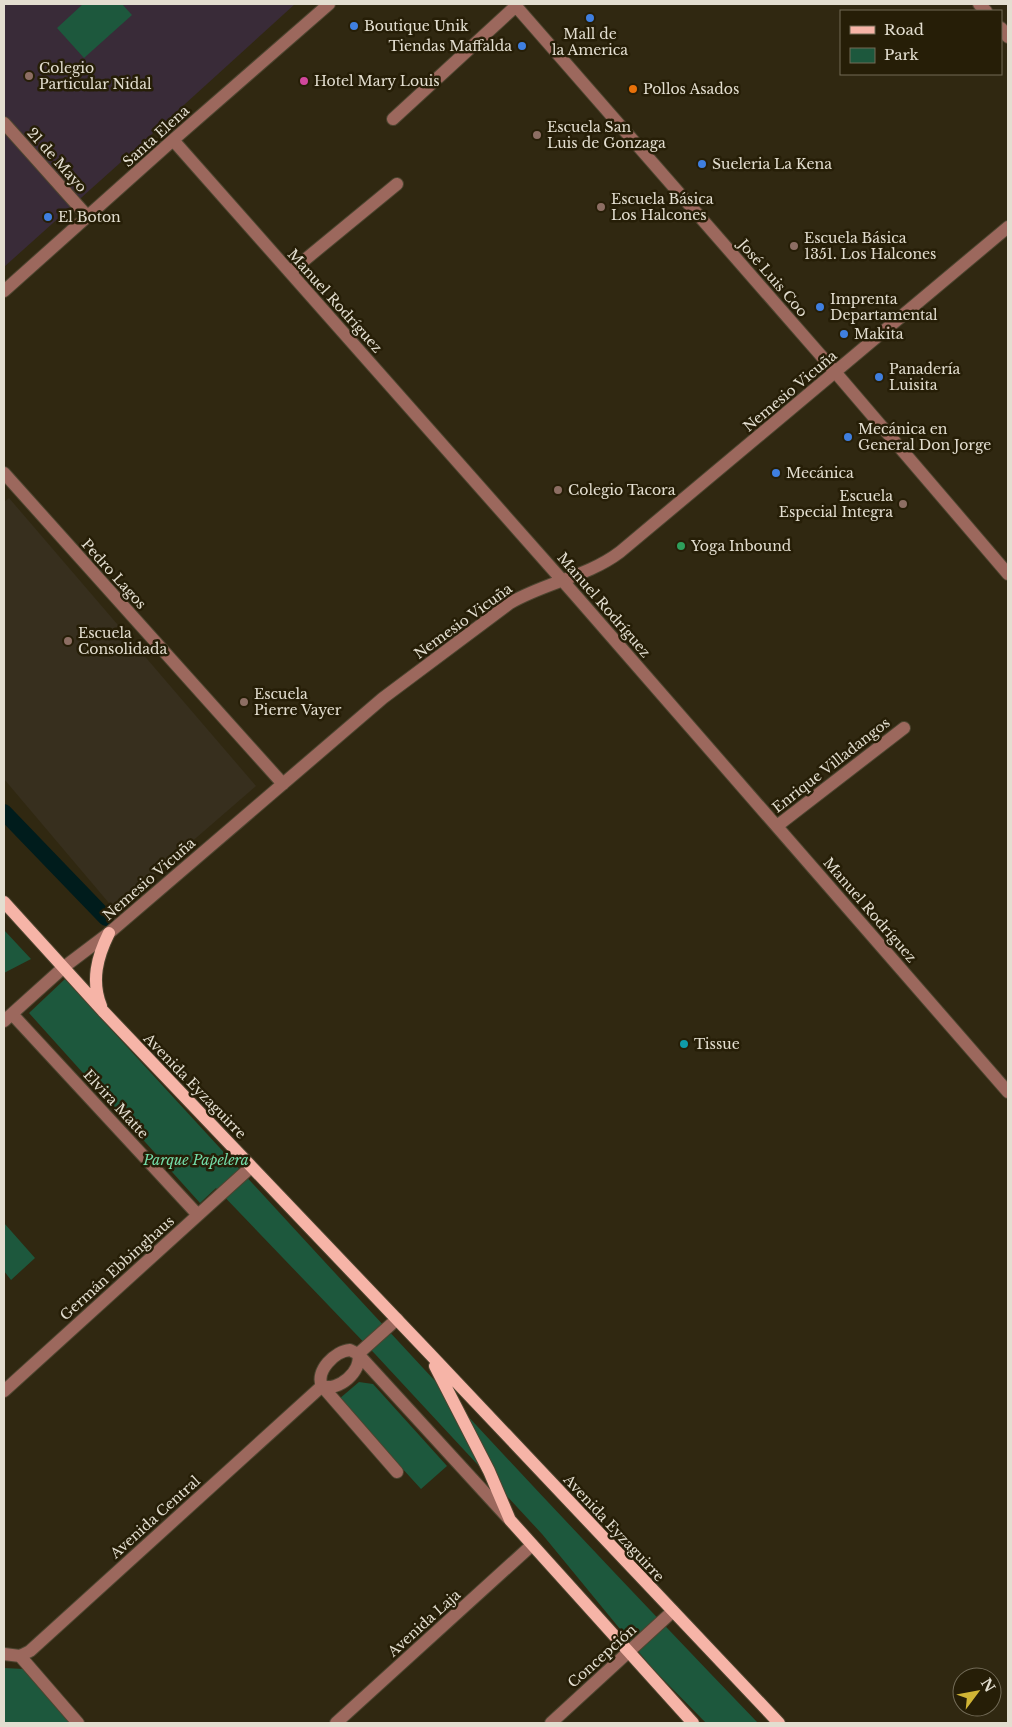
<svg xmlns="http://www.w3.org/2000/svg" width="1012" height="1727" font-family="'Libre Baskerville',serif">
<rect width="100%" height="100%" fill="#302811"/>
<path fill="#392b38" d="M 4,4 L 295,4 L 130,154 L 4,267 Z"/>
<path fill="#372f1e" d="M 9,498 L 256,786 L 114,909 L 4,779 L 4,502 Z"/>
<path fill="#1d583d" d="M 83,4 L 122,4 L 132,15 L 84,58 L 57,28 Z
M 4,930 L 31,959 L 4,973 Z
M 65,979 C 294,1229 523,1479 758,1723 L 706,1723 L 652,1668 L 542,1534 L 375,1354 L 216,1188 L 200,1203 L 29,1013 Z
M 4,1223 L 35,1258 L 11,1280 L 4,1271 Z
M 359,1382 L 373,1384 L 447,1466 L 421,1489 L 339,1399 Z
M 4,1668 L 24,1669 L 70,1723 L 4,1723 Z"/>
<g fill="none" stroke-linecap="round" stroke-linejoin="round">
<path stroke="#001c1c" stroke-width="16" d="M 4,812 L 106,918"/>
<defs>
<path id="minor" d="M 514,4 L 824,359 L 1008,574
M 979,4 L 986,11
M 1001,28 L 1008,37
M 393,119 L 516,6
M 4,123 L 88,217
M 173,140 L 577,597 L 1008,1092
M 290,272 L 397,184
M 4,291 L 173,140 L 329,4
M 4,473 L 283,784
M 777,826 L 904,728
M 12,1014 L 198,1215
M 4,1021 L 64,967 L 109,933 L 383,698 L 510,603 C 546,582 587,577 620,552 L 1008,227
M 358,1354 L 397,1319
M 322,1386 C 338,1392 363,1371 358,1354
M 4,1391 L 251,1167
M 397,1472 L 322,1386 C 315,1371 335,1351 350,1350 L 358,1354 L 508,1518
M 4,1654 L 20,1656 L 30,1651 L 322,1386
M 20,1656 L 78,1723
M 336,1723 L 532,1545
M 551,1723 L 673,1611"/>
<path id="major" d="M 4,902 L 103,1011 L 429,1353 L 779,1723
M 101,1006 C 91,981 97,957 109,933
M 435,1366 L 489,1471 L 510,1520 L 693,1723"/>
</defs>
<use href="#minor" stroke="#4d4530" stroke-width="14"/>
<use href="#major" stroke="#4d4530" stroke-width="14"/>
<use href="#minor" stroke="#9c685d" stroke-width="12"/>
<use href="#major" stroke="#f6b4a7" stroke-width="12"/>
</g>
<g fill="#3f7fe0" stroke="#261e07" stroke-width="2">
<circle cx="590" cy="18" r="5"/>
<circle cx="354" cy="26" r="5"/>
<circle cx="522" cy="46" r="5"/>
<circle cx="702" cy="164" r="5"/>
<circle cx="48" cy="217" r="5"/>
<circle cx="820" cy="307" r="5"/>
<circle cx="844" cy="334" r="5"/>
<circle cx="879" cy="377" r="5"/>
<circle cx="848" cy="437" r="5"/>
<circle cx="776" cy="473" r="5"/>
</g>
<g fill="#8d6e63" stroke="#261e07" stroke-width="2">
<circle cx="29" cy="76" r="5"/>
<circle cx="537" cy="135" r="5"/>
<circle cx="601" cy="207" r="5"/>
<circle cx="794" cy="246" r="5"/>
<circle cx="558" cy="490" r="5"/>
<circle cx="903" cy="504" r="5"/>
<circle cx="68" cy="641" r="5"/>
<circle cx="244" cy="702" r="5"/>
</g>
<circle fill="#d1479c" stroke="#261e07" stroke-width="2" cx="304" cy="81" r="5"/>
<circle fill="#e8710a" stroke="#261e07" stroke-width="2" cx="633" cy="89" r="5"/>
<circle fill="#2e9e5b" stroke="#261e07" stroke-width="2" cx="681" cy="546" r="5"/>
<circle fill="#0f9aa8" stroke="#261e07" stroke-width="2" cx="684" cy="1044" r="5"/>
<g text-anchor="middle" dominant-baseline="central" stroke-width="5" stroke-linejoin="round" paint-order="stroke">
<g font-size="14" fill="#e3ded0" stroke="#261e07" text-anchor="start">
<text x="364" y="26">Boutique Unik</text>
<text x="590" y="34" text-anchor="middle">Mall de<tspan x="590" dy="16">la America</tspan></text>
<text x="512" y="46" text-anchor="end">Tiendas Maffalda</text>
<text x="39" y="68">Colegio<tspan x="39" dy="16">Particular Nidal</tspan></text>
<text x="314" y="81">Hotel Mary Louis</text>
<text x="643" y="89">Pollos Asados</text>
<text x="547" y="127">Escuela San<tspan x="547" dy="16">Luis de Gonzaga</tspan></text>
<text x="712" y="164">Sueleria La Kena</text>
<text x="611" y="199">Escuela Básica<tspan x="611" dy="16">Los Halcones</tspan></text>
<text x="58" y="217">El Boton</text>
<text x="804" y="238">Escuela Básica<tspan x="804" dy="16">1351. Los Halcones</tspan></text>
<text x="830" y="299">Imprenta<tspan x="830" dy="16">Departamental</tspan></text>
<text x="854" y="334">Makita</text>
<text x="889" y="369">Panadería<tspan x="889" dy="16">Luisita</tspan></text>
<text x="858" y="429">Mecánica en<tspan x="858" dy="16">General Don Jorge</tspan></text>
<text x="786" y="473">Mecánica</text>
<text x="568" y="490">Colegio Tacora</text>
<text x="893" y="496" text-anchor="end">Escuela<tspan x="893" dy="16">Especial Integra</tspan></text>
<text x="691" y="546">Yoga Inbound</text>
<text x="78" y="633">Escuela<tspan x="78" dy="16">Consolidada</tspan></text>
<text x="254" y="694">Escuela<tspan x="254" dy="16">Pierre Vayer</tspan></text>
<text x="694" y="1044">Tissue</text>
</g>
<g font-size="14" fill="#e3ded0" stroke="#261e07">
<text transform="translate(156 136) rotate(-42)">Santa Elena</text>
<text transform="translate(57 160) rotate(48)">21 de Mayo</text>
<text transform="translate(773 278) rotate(49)">José Luis Coo</text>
<text transform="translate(335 301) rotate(48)">Manuel Rodríguez</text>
<text transform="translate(790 391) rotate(-40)">Nemesio Vicuña</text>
<text transform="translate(114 574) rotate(48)">Pedro Lagos</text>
<text transform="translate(604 605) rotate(49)">Manuel Rodríguez</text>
<text transform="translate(463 621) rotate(-36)">Nemesio Vicuña</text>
<text transform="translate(831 765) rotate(-38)">Enrique Villadangos</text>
<text transform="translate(149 879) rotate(-41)">Nemesio Vicuña</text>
<text transform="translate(870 910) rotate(49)">Manuel Rodríguez</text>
<text transform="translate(195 1086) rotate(46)">Avenida Eyzaguirre</text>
<text transform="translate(116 1104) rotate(47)">Elvira Matte</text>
<text transform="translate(117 1268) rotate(-42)">Germán Ebbinghaus</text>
<text transform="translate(155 1517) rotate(-42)">Avenida Central</text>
<text transform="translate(614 1528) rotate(47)">Avenida Eyzaguirre</text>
<text transform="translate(424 1623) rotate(-42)">Avenida Laja</text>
<text transform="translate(602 1656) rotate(-42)">Concepción</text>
</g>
<g font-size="14" font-style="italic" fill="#74dea9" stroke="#261e07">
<text x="196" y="1160">Parque Papelera</text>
</g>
</g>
<rect width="1012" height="1727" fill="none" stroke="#e3ded0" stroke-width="10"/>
<rect x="840" y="10" width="162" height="65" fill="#261e07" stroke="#726b57"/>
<rect x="850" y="26" width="25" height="8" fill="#f6b4a7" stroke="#726b57"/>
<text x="884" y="35" font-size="15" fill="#e3ded0">Road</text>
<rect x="850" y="48" width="25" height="15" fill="#1d583d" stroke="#726b57"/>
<text x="884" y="60" font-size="15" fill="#e3ded0">Park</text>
<g transform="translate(977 1692) rotate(58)"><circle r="24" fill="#261e07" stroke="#726b57"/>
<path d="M0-4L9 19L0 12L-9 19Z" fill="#d2b635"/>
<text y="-8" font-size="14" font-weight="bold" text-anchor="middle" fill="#e3ded0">N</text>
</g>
</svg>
